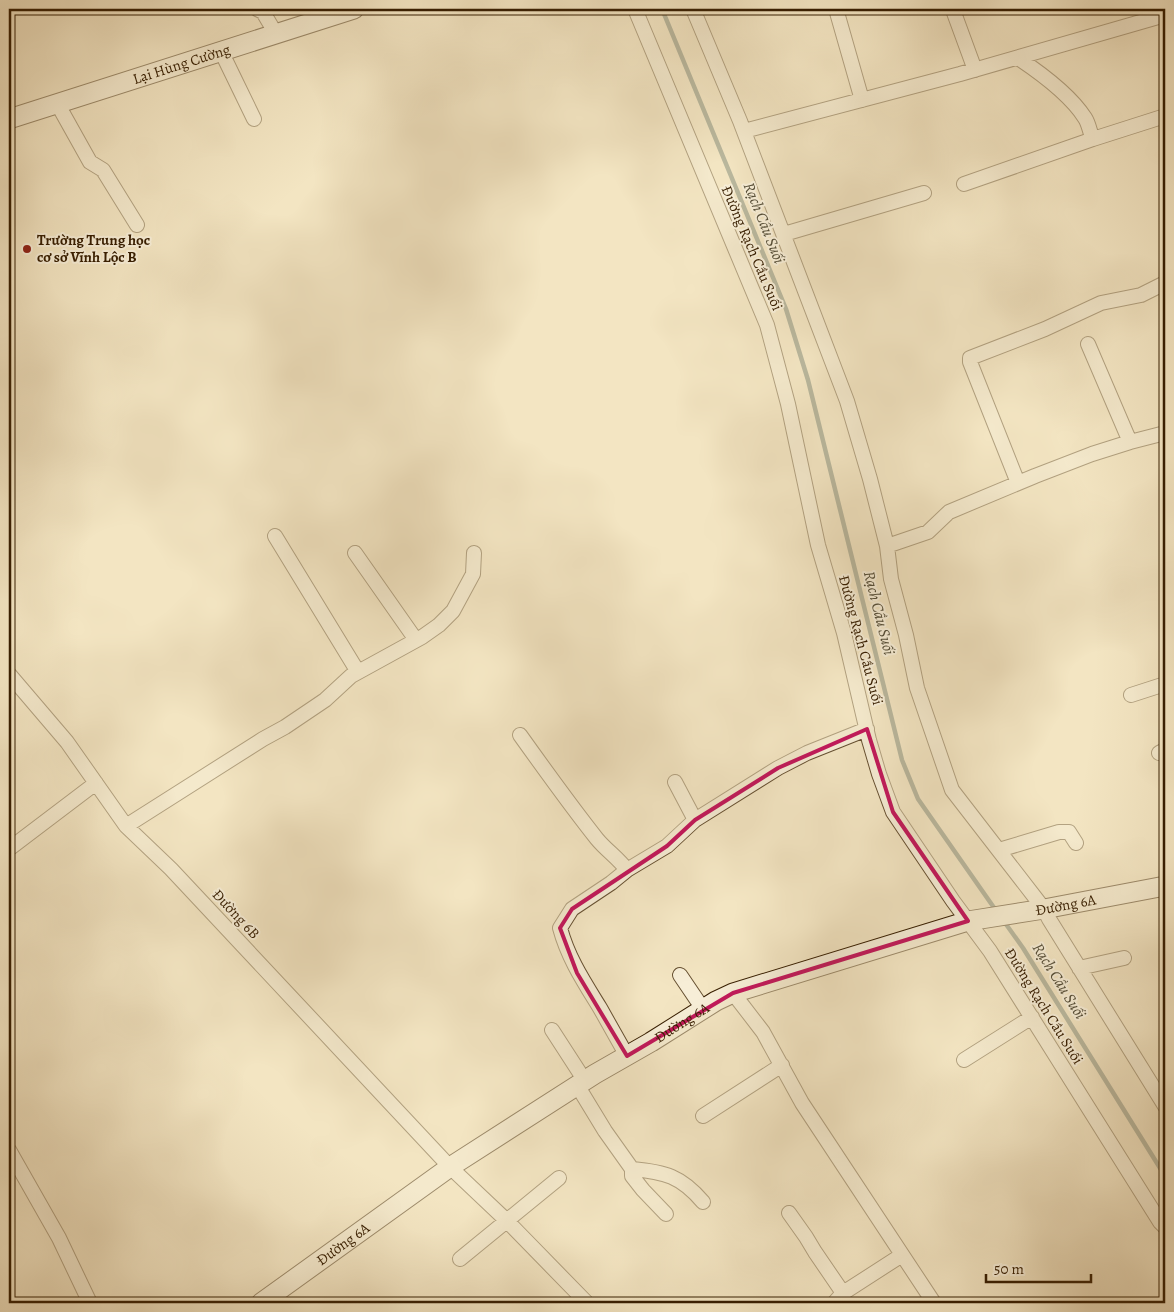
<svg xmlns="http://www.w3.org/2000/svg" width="1174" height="1312" font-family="Alegreya,serif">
<rect width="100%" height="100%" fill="#f3e5c2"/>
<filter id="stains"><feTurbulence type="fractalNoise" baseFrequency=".004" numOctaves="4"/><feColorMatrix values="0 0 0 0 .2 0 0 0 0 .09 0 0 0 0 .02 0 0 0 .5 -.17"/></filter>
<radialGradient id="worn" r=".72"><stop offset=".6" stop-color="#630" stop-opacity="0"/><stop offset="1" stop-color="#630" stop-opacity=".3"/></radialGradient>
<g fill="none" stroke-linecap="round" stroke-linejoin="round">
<path stroke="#747e6f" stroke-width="4.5" d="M 662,9 L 786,309 L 808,380 L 902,760 L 918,799 L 997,912
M 1003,920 L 1023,948 L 1165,1176"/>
<defs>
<path id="street" d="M 257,9 L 263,12 L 276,34
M 635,9 L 767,325 L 788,404 L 818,545 L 844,633 L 869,740 L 879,774 L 893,812 L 953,901 L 990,951 L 1160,1222 L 1165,1227
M 693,9 L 740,121 L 847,401 L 870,479 L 887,546 L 891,579 L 906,635 L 917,688 L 952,790 L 1044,909 L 1049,919 L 1165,1106
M 836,9 L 862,100
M 953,10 L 975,70
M 221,51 L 254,119
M 57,103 L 90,162 L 103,170 L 137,225
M 744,131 L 960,74 L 1165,15
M 1093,139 L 1165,116
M 964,184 L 1093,139 C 1090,133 1089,124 1085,118 C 1071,96 1039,72 1018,58
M 784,234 L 924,193
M 1088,344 L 1130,442 L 1165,433
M 1018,483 L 970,362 L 970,358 L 1045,329 L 1101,303 L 1141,295 L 1165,283
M 275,536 L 358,672
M 887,546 L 928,532 L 949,512 L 1035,476 L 1092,454 L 1130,442
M 355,553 L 416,640
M 9,674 L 67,742 L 126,826 L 171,869 L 450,1167 L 507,1221 L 587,1303
M 1131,695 L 1165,684
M 520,735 C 545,770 570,805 597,839 C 606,850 618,858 627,870
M 1159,753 L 1165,750
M 695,820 L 778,768 L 807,753 L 867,729
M 126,826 L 263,739 L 285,727 L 325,700 L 351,676 L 422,637 L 439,625 L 453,611 L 473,574 L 474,553
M 9,849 L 96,783
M 999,850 L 1059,832 L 1069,832 L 1076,843
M 1079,968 L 1124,958
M 680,975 L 703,1009
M 733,993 L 763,1032 L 802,1103 L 934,1303
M 552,1030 L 585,1081
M 627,1056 C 618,1040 609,1024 600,1008 C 584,982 568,958 560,928 L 572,909 L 611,883 L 627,870 L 667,846 L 695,820 L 675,782
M 964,1060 L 1032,1017
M 577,1085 L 605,1131 L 632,1169 L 632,1176 L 643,1190 L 666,1214
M 703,1116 L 782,1065
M 9,1150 L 59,1238 L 90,1303
M 632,1169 C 665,1172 681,1176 703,1202
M 789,1213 L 806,1237 L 815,1252 L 843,1293 L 834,1303
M 460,1259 L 559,1178
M 843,1293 L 902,1255"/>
<g id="secondary">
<path id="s1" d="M 9,119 L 354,9"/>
<path id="s2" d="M 261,1303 L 450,1167 L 595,1074 L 651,1042 L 716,1001 L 733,993 L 968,921 L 1044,909 L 1165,886"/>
</g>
</defs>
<use href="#street" stroke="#665031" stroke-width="16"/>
<use href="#secondary" stroke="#371e01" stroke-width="21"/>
<use href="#street" stroke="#f7eed7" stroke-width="14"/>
<use href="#secondary" stroke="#f7eed7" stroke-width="19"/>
</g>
<path d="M0 0H1174V1312H0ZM 867,729 L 893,812 L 968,921 L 733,993 L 627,1056 L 577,973 L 560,928 L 572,909 L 667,846 L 695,820 L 778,768 Z" fill="#f3e5c2" fill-opacity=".55" fill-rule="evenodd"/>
<path fill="none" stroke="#c2185b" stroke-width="4" stroke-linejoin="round" d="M 867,729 L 893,812 L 968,921 L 733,993 L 627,1056 L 577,973 L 560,928 L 572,909 L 667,846 L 695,820 L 778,768 Z"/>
<circle fill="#8f2418" stroke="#f7eed7" stroke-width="2" cx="27" cy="249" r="5"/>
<g text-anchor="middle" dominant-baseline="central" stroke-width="4" stroke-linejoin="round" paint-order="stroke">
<g font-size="15" fill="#371e01" stroke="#f7eed7">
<text stroke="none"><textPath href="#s1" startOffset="181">Lại Hùng Cường</textPath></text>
<text transform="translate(752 248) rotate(67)">Đường Rạch Cầu Suối</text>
<text transform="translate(861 640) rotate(75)">Đường Rạch Cầu Suối</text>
<text stroke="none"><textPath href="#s2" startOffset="910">Đường 6A</textPath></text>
<text transform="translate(236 914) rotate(47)">Đường 6B</text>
<text transform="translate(1044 1006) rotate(58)">Đường Rạch Cầu Suối</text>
<text stroke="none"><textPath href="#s2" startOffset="506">Đường 6A</textPath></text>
<text stroke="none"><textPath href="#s2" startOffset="101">Đường 6A</textPath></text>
</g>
<g font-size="15" font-weight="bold" fill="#371e01" stroke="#f7eed7" text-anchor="start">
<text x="37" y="240">Trường Trung học<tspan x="37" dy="17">cơ sở Vĩnh Lộc B</tspan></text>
</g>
<g font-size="16" font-style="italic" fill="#554e38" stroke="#f7eed7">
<text transform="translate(764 223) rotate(68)">Rạch Cầu Suối</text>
<text transform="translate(879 613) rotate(76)">Rạch Cầu Suối</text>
<text transform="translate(1059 981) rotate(58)">Rạch Cầu Suối</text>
</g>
</g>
<rect width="1174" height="1312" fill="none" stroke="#f3e5c2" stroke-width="30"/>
<rect x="10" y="10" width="1154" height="1292" fill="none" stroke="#371e01" stroke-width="2.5"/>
<rect x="15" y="15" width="1144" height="1282" fill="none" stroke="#371e01"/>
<path d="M986 1274v8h105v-8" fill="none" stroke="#371e01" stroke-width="2.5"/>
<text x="994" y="1274" font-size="15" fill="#371e01" stroke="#f7eed7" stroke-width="4" paint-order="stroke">50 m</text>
<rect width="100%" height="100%" filter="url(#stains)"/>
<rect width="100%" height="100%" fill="url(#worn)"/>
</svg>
